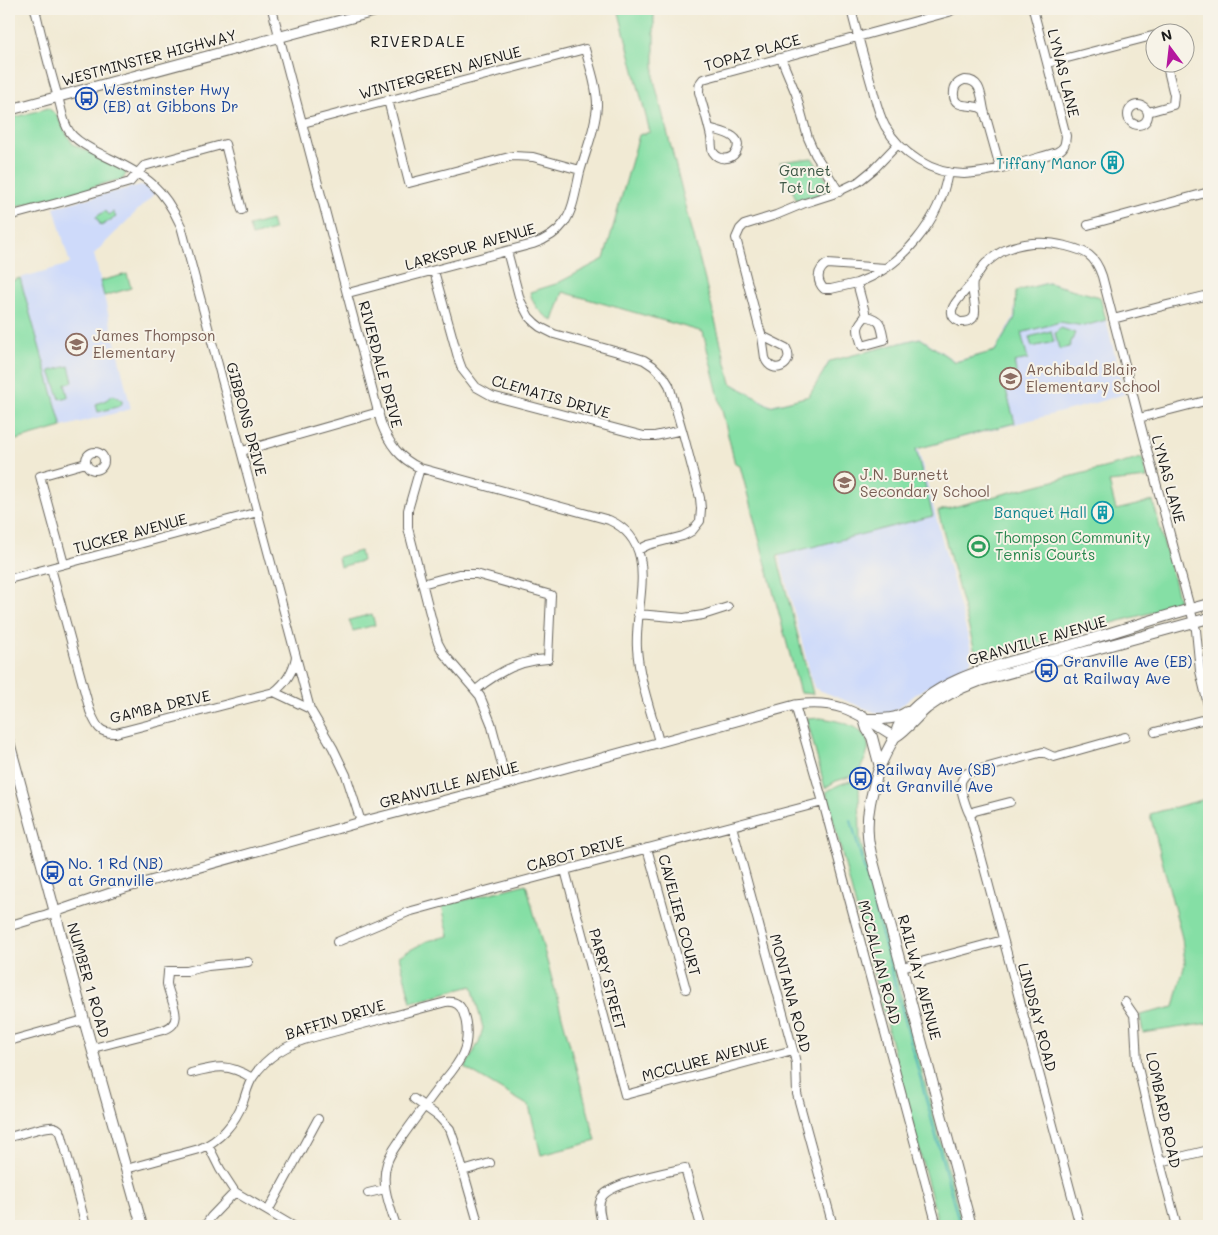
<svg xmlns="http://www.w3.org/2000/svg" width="1218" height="1235" font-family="Mali,sans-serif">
<rect width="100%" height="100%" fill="#f7f3e8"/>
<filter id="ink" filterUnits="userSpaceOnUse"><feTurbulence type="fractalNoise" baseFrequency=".02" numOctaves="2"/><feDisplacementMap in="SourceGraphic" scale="10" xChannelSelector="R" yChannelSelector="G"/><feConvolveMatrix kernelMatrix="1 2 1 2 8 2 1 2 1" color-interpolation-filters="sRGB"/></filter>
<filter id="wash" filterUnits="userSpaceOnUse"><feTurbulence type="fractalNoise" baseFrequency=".0096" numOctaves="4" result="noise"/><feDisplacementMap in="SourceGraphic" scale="20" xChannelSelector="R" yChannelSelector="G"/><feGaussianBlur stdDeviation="1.12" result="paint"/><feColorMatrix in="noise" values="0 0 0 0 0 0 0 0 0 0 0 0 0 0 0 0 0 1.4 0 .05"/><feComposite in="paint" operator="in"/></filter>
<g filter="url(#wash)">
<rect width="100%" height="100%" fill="#f1ead4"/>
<path fill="#cedafa" d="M 141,185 L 149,188 L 155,193 L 94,254 L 131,409 L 62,427 L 20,278 L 70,264 L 54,207 Z
M 1048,282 L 1100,297 L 1125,394 L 1081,407 L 918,449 L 973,656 L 968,667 L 920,691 L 887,717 L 814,688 L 734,384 L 770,405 L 809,396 L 829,361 L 920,337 L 955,361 L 994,351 L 1014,317 L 1016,291 Z"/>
<path fill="#85dfa5" stroke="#507e60" d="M 618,9 L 654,9 L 654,80 L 731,383 L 770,406 L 809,396 L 830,361 L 920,338 L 955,362 L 995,351 L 1015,318 L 1016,291 L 1048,283 L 1100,297 L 1106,320 L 1084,326 L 1060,322 L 1021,333 L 1028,359 L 1014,362 L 1017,375 L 1003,379 L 1015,423 L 916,449 L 933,516 L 777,556 L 813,694 L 800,693 L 740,466 L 735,464 L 703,332 L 563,292 L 553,321 C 540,312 534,308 530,292 L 556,284 L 604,259 L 639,135 L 650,132 Z
M 48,108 L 57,115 L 67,135 L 73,144 L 124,170 L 126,174 L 123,179 L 119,181 L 117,180 L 92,187 L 88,191 L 84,192 L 78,191 L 63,195 L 59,199 L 55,200 L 49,198 L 14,207 L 9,211 L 9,119 Z
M 812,158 L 828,182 L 829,190 L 827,192 L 797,201 L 780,162 Z
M 105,211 L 108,215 L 113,212 L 116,217 L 101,226 L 96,217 Z
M 271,220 L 274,230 L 252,236 L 249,226 Z
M 127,274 L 131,288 L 104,296 L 100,281 Z
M 20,278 L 62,427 L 9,442 L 9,282 Z
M 1061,328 L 1075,333 L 1069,347 L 1059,349 L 1055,333 Z
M 1051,331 L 1054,342 L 1032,347 L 1029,337 Z
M 69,366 L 73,382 L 65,384 L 68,396 L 68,397 L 60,399 L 50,371 Z
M 113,395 L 122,400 L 122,403 L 120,406 L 98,412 L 96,404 L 106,400 Z
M 1142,458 L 1147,478 L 1109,482 L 1116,510 L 1153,501 L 1180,605 L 977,659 L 938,511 Z
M 360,551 L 362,561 L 340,567 L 338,557 Z
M 372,614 L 375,625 L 353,631 L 349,620 Z
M 820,718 C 837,720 872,727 868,751 C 866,758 861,767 858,774 L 836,781 L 825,788 L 807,719 Z
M 859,780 L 860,840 L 963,1226 L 939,1226 L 826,792 C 838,785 845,781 859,780 Z
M 1209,798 L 1209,1023 L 1143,1033 L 1140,1015 L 1174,1007 L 1185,963 L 1182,938 L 1150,814 Z
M 526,884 L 596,1141 L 541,1155 L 529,1106 L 465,1068 L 479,1042 L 483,1028 L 472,986 L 411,1002 L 399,956 L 427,941 L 449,936 L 442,906 Z"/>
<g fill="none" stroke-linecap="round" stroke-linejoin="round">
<path stroke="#3aacb2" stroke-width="2" d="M 851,820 L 960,1226"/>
</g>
</g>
<g filter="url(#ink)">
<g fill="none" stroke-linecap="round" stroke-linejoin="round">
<defs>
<path id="minor" d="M 35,9 C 42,38 49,68 58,97 C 62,110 63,126 73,136 C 83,146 97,152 109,158 C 147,176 163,187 181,226 L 310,709 L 333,748 L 346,775 L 361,822
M 272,9 L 381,423 C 389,444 400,459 420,468 L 609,520 C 662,544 634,604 637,648 C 639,680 651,711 659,742
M 851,9 C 857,34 864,58 871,83 C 875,97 878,113 885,126 C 901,154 932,174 964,174 C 993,173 1029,160 1057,152 C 1065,148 1065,144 1066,136 L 1033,9
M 781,58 L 796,94 L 808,138 L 815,154 L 839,192
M 1048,63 L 1156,35
M 964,80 C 982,79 981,97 984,110 C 982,109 980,107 977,107 C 969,104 952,109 954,92 C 954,86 958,82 964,80 Z
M 388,100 L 409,183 L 513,156 L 533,157 L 580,170
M1128 115a10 10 0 1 1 20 0a10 10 0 1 1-20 0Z
M 984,110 L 1000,167
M 1148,112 L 1173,105 L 1174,95 L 1166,62
M 303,123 L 585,49 C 590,67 597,86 597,105 C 596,127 586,150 580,172 C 576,188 574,209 564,223 C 556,234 545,240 533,244 L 348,293
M 709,128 C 719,132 745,134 736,152 C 731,160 719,161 713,152 C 711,148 712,142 711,137 C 708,122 703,107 699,92 C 699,87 699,83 703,79 L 949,12 L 954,9
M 9,216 L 61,202 L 130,182 L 144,166 L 225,144 L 242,210
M 1088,225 L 1209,192
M 507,251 L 520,300 L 529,317 L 535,323 L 540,327 L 554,334 L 632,356 L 644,360 L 653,366 L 664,377 L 669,385 L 684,437 L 700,498 L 701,509 L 700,521 L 692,531 L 683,536 L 648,545 L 638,550
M 434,271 L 459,361 L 462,369 L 476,387 L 492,396 L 644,436 L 655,436 L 682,430
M 973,282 C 969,297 987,323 960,322 C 955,320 951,316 952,310 C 954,301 967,290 973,282 C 977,276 980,269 986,263 C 992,258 998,253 1005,250 C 1025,241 1045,241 1066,246 C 1086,251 1095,255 1102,276 L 1148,453 L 1196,630 L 1200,671 L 1209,709
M 857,283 L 831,289 L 824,289 C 816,281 817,270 827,264 L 885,268
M 866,316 L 857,283 C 903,266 940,221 948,172
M 866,316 C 882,320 881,325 884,340 L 862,346 C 858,331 854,328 866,316 Z
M 1113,319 L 1167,305 L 1209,295
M 762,336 L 786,348 C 796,365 772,377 765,358 L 762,336 L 759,327 L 736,238 L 740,229 L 744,225 L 776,215 L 805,203 L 833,194 L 858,182 L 874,169 L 898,144
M 1139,418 L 1209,400
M 242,451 L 379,412
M86 461a9 9 0 1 1 18 0a9 9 0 1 1-18 0Z
M 420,468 L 408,510 L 408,528 L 435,633 L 438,643 L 444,654 L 480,696 L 491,723 L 507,784
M 64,564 L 40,476 L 86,463
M 51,568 L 90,711 C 96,725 99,734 116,733 L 274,692 L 310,709
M 9,579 L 258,512
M 422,584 L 459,574 L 476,574 L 551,595 L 548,659 C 520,660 497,672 476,690
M 638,614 L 684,618 L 703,615 L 728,607
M 274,692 C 286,683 293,672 296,657
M 795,705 L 823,802 L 937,1226
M 1155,732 L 1209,718
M 970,815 L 975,811 L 1010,802
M 732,826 L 793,1050 L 796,1063 L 797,1094 L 833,1226
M 647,848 L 686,989
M 565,870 L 625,1095 L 793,1050
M 337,942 L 408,912 L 474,894 L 823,802
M 902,967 L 1003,940
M 1125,1002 L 1134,1015 L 1135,1024 L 1137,1063 L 1160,1162 L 1177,1226
M 9,1041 L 84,1020
M 93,1048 L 163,1030 C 187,1023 170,1001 167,984 C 167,980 168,976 168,971 L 187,971 L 208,966 L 248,962
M 191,1073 C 217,1066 228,1063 252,1078
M 414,1099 L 439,1117 L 450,1129 L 456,1146 L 479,1226
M 9,1137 C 18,1135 47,1125 54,1127 C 59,1128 61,1132 62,1136 L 86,1226
M 208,1145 L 220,1169 L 235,1192 L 293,1226
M 1160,1162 L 1209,1150
M 126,1169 L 199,1149 C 220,1141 235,1123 243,1102 C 246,1094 248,1084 253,1077 C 267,1056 290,1043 314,1037 L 446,1002 C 454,1001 460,1004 463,1012 C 468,1025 468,1041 463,1053 C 458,1066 447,1077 438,1088 C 426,1104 414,1120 402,1137 C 397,1145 390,1153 387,1163 C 380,1184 390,1206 396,1226
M 463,1171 L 490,1163
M 368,1193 L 385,1189
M 268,1211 L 318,1119
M 205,1226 L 211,1217 L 235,1192
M 603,1226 C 601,1218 597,1208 601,1199 C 607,1183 668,1172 685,1168 L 701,1226
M 1080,1226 L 970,815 C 967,810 960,790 961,783 C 961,779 965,776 967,773 L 1043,752 L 1054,757 L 1125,737"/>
<path id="tertiary" d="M 9,926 L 46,915 L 125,888 L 361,822 L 507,784 L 795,705 C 841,699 858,714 895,737"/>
<path id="secondary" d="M 9,110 L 383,9
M 863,716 L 867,729 L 872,737 L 880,767
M 868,719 C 881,719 895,720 907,712
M 895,737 C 908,729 916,717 927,708 C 943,696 960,688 979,681 L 1209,618
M 9,742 L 84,1020 L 142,1226
M 971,1226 L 871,854 C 870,848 868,842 868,835 C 866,814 872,792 878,772 C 882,759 888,750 894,738 C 897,734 896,728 900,724 C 937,673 1011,663 1068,646 C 1115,632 1162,616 1209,604"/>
</defs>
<use href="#minor" stroke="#67645c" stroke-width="10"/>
<use href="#tertiary" stroke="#67645c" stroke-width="11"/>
<use href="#secondary" stroke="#67645c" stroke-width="12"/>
<use href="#minor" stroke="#fff" stroke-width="8"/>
<use href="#tertiary" stroke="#fff" stroke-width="9"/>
<use href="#secondary" stroke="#fff" stroke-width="10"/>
</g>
</g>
<defs>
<symbol id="bus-ring" viewBox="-11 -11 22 22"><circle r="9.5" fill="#f7f3e8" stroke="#1a4fb4" stroke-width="1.5"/><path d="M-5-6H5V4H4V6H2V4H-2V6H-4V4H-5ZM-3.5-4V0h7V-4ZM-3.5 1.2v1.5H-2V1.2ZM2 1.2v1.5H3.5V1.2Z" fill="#1a4fb4"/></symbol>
<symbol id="building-ring" viewBox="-11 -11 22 22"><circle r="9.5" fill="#f7f3e8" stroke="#0f9aa8" stroke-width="1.5"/><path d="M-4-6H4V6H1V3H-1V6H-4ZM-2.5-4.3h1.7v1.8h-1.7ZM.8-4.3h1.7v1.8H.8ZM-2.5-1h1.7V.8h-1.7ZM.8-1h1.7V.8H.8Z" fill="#0f9aa8"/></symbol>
<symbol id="school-ring" viewBox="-11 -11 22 22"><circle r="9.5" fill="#f7f3e8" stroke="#8d6e63" stroke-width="1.5"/><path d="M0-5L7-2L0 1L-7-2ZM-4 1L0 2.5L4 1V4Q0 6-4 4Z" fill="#8d6e63"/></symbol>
<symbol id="stadium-ring" viewBox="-11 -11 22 22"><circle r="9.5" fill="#f7f3e8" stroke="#2e9e5b" stroke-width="1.5"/><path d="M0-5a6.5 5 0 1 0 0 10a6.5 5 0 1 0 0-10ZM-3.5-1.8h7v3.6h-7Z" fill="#2e9e5b"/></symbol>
</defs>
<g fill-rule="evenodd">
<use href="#bus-ring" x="74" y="86" width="25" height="25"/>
<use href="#building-ring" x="1100" y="150" width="25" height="25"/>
<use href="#school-ring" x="64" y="332" width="25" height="25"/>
<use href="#school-ring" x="998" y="366" width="25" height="25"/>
<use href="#school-ring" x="832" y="470" width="25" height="25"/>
<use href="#building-ring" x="1090" y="500" width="25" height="25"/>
<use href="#stadium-ring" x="966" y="534" width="25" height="25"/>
<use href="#bus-ring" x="1034" y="658" width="25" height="25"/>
<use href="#bus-ring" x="848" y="766" width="25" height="25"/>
<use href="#bus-ring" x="40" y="860" width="25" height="25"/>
</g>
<g text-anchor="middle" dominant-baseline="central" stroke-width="4" stroke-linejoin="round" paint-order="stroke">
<g font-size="15" fill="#1c1c1c" stroke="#f7f3e8">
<text transform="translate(752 52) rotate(-16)">TOPAZ PLACE</text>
<text transform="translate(149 57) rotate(-15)">WESTMINSTER HIGHWAY</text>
<text transform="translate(440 72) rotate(-15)">WINTERGREEN AVENUE</text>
<text transform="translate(1064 73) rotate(76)">LYNAS LANE</text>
<text transform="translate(470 246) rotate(-16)">LARKSPUR AVENUE</text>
<text transform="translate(381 364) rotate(75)">RIVERDALE DRIVE</text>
<text transform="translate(551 396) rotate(16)">CLEMATIS DRIVE</text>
<text transform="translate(247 419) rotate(75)">GIBBONS DRIVE</text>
<text transform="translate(1169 479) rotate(75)">LYNAS LANE</text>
<text transform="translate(130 533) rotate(-15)">TUCKER AVENUE</text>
<text transform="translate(1037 640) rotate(-16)">GRANVILLE AVENUE</text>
<text transform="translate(160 706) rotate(-13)">GAMBA DRIVE</text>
<text transform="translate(449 784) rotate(-15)">GRANVILLE AVENUE</text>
<text transform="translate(575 853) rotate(-15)">CABOT DRIVE</text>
<text transform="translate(680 915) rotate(75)">CAVELIER COURT</text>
<text transform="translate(880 962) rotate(75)">MCCALLAN ROAD</text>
<text transform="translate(920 977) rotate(75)">RAILWAY AVENUE</text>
<text transform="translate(608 979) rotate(75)">PARRY STREET</text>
<text transform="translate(89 980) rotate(74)">NUMBER 1 ROAD</text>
<text transform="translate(791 993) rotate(75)">MONTANA ROAD</text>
<text transform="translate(1038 1017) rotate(75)">LINDSAY ROAD</text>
<text transform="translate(335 1019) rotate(-17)">BAFFIN DRIVE</text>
<text transform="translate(705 1059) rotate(-15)">MCCLURE AVENUE</text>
<text transform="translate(1164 1110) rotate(78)">LOMBARD ROAD</text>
</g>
<g font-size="15" fill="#164399" stroke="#f7f3e8" text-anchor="start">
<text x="103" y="89">Westminster Hwy<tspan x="103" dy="17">(EB) at Gibbons Dr</tspan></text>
<text x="1063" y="661">Granville Ave (EB)<tspan x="1063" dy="17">at Railway Ave</tspan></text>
<text x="876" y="769">Railway Ave (SB)<tspan x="876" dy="17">at Granville Ave</tspan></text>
<text x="68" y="863">No. 1 Rd (NB)<tspan x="68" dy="17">at Granville</tspan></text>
</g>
<g font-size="15" fill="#0d838f" stroke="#f7f3e8" text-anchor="end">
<text x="1097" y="163">Tiffany Manor</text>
<text x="1087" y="512">Banquet Hall</text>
</g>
<g font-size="15" fill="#3c5645" stroke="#f7f3e8">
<text x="805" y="170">Garnet<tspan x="805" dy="17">Tot Lot</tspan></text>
</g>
<g font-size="15" fill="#785e54" stroke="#f7f3e8" text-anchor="start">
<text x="93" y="335">James Thompson<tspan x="93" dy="17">Elementary</tspan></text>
<text x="1026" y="369">Archibald Blair<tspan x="1026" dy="17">Elementary School</tspan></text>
<text x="860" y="474">J.N. Burnett<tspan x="860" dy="17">Secondary School</tspan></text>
</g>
<g font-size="15" fill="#27864d" stroke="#f7f3e8" text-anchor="start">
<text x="995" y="537">Thompson Community<tspan x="995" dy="17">Tennis Courts</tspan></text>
</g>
<g font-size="16" letter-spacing="1" fill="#1c1c1c" stroke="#f7f3e8">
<text x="418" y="40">RIVERDALE</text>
</g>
</g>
<rect width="1218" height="1235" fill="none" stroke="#f7f3e8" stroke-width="30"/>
<g transform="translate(1170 48) rotate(345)"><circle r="24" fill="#f7f3e8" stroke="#9f9d96"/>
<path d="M0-4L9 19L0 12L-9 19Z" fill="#b5179e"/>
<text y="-8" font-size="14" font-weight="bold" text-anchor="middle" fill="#1c1c1c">N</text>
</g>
</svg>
